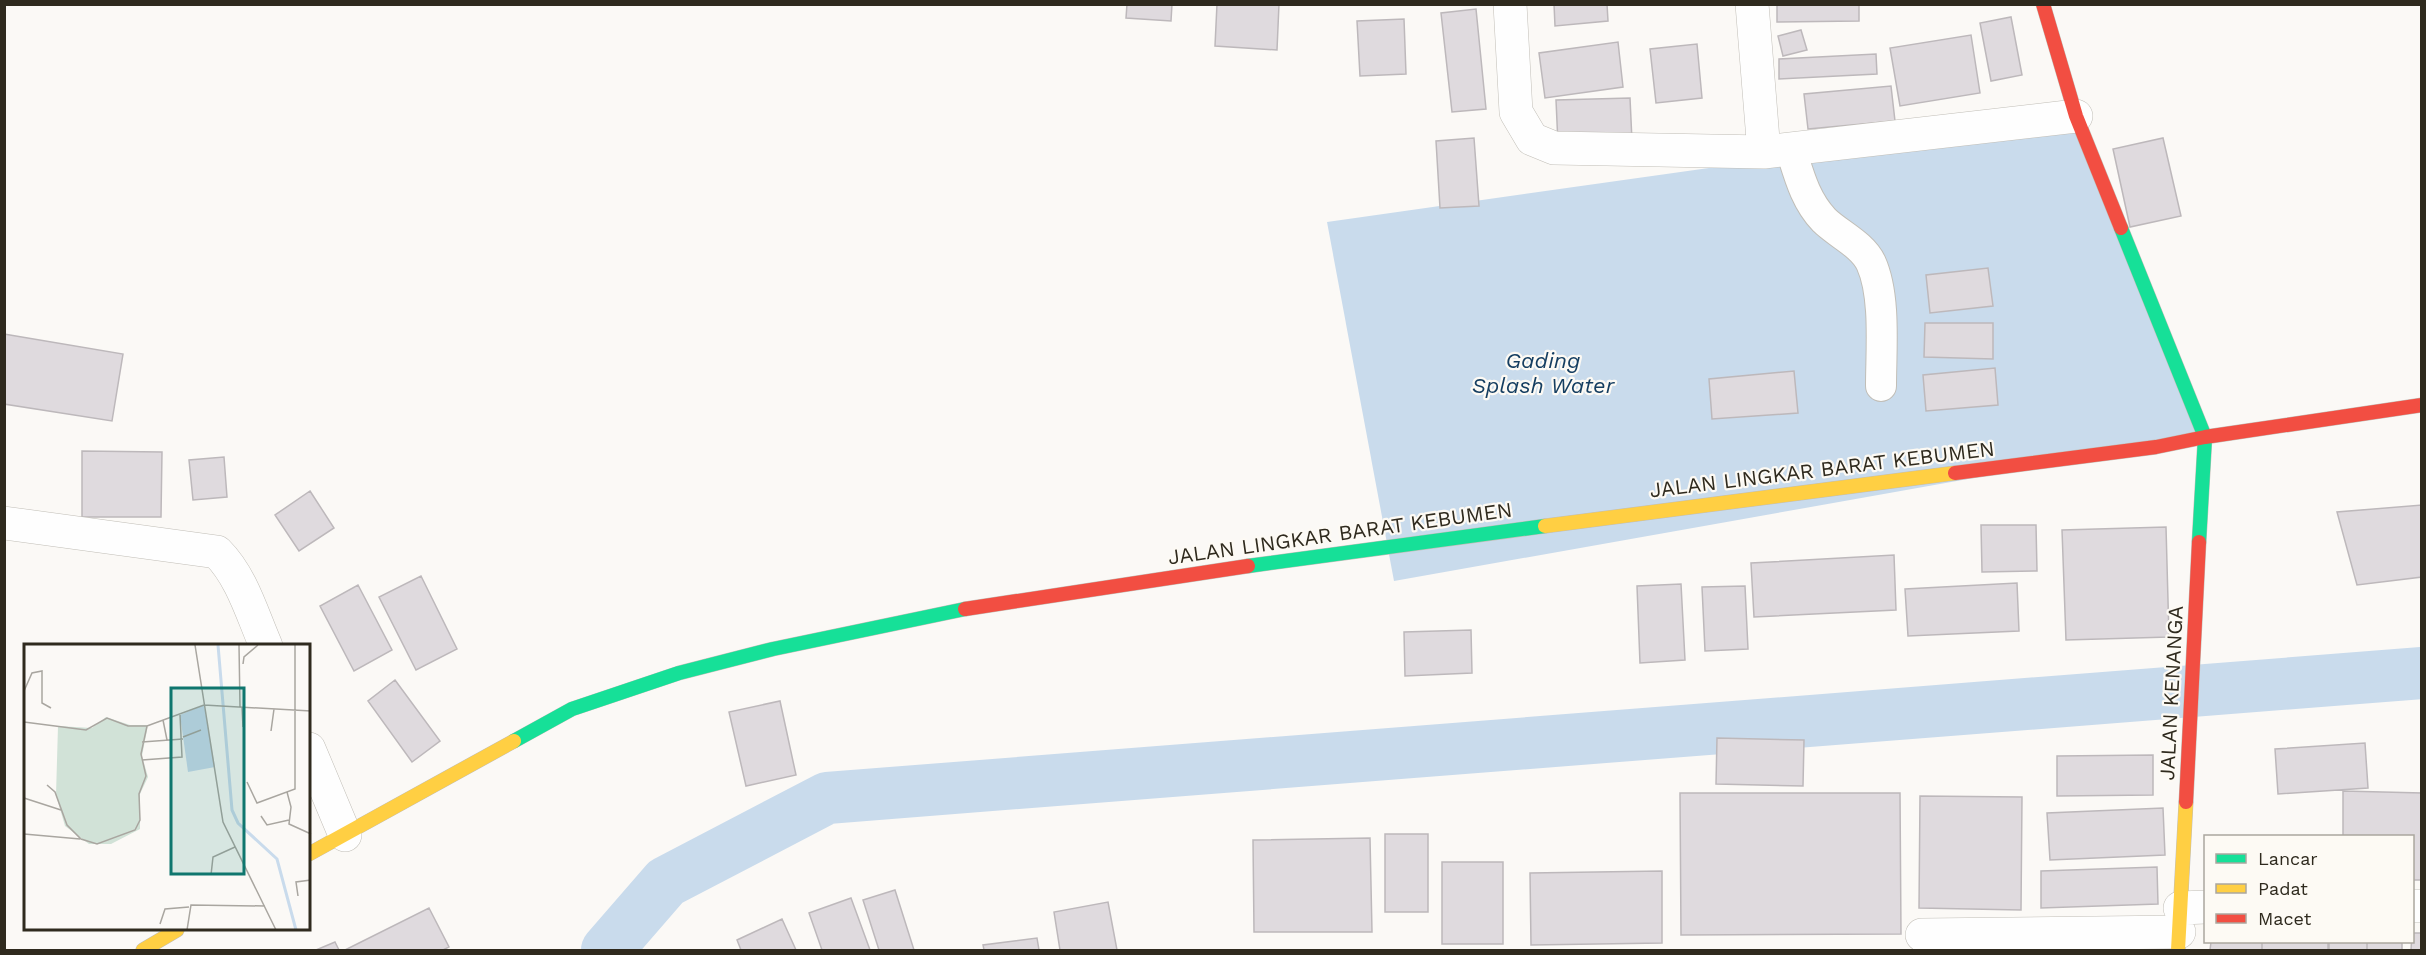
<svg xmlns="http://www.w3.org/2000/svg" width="2426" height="955" font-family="'Work Sans',sans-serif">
<rect width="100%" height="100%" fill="#fbf9f6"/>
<path fill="#c9dbec" d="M 2076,116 L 2205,437 L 1394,581 L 1327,222 Z"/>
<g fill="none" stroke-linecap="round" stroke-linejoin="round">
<path stroke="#c9dbec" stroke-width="52" d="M 607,950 L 666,882 L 827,798 L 2422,673"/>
</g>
<path fill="#dfdade" stroke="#bdb8bb" stroke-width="1.5" d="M 1127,4 L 1172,4 L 1171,21 L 1126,18 Z
M 1217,4 L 1279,4 L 1277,50 L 1215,46 Z
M 1554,4 L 1607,4 L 1608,21 L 1555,26 Z
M 1777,4 L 1859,4 L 1859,21 L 1777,22 Z
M 1476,9 L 1486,109 L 1452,112 L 1441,13 Z
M 2011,17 L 2022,75 L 1991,81 L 1980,23 Z
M 1404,19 L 1406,74 L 1360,76 L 1357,21 Z
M 1801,30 L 1807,50 L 1783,56 L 1778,36 Z
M 1971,35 L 1980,93 L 1900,106 L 1890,48 Z
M 1618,42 L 1623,87 L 1545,98 L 1539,53 Z
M 1697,44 L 1702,98 L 1656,103 L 1650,49 Z
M 1876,54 L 1877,74 L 1779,79 L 1779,59 Z
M 1891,86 L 1895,121 L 1808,129 L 1804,94 Z
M 1630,98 L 1632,141 L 1558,144 L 1556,100 Z
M 1474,138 L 1479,206 L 1440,208 L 1436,141 Z
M 2163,138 L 2181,216 L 2130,227 L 2113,149 Z
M 1988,268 L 1993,306 L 1930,313 L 1926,275 Z
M 1925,323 L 1993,323 L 1993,359 L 1924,357 Z
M 4,334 L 123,354 L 112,421 L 4,404 Z
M 1995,368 L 1998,405 L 1926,411 L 1923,375 Z
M 1794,371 L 1798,413 L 1712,419 L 1709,379 Z
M 82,451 L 162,452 L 161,517 L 82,517 Z
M 224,457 L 227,497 L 193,500 L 189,460 Z
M 310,491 L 334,528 L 299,551 L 275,515 Z
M 2422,505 L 2422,577 L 2357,585 L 2337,512 Z
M 1981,525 L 2036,525 L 2037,571 L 1982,572 Z
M 2166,527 L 2169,637 L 2066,640 L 2062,530 Z
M 1894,555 L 1896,610 L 1754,617 L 1751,563 Z
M 421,576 L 457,649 L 416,670 L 379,597 Z
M 2017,583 L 2019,631 L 1908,636 L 1905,589 Z
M 1681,584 L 1685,660 L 1640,663 L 1637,586 Z
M 358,585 L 392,650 L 354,671 L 320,606 Z
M 1745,586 L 1748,649 L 1705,651 L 1702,587 Z
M 1471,630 L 1472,673 L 1405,676 L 1404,632 Z
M 395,680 L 440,741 L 412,762 L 368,701 Z
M 780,701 L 796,775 L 746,786 L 729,712 Z
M 1717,738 L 1804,740 L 1803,786 L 1716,784 Z
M 2365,743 L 2368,788 L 2278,794 L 2275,749 Z
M 2153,755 L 2153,795 L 2057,796 L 2057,756 Z
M 2343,791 L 2422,793 L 2422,880 L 2412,880 L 2412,836 L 2343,836 Z
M 1680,793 L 1900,793 L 1901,934 L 1681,935 Z
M 1920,796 L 2022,797 L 2021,910 L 1919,908 Z
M 2163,808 L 2165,855 L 2050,860 L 2047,813 Z
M 1385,834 L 1428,834 L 1428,912 L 1385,912 Z
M 1370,838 L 1372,932 L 1254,932 L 1253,840 Z
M 1442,862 L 1503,862 L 1503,944 L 1442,944 Z
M 2157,867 L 2158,904 L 2041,908 L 2041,871 Z
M 1662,871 L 1662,943 L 1531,945 L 1530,873 Z
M 895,890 L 914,950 L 879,950 L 863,900 Z
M 851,898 L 870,950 L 822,950 L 809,913 Z
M 1108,902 L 1117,950 L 1060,950 L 1054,912 Z
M 429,908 L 449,947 L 443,950 L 345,950 Z
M 782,919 L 796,950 L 741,950 L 737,940 Z
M 2412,933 L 2422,933 L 2422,950 L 2411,950 Z
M 1037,938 L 1039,950 L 984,950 L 983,945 Z
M 335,942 L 339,950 L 316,950 Z
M 2211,942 L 2262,942 L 2262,950 L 2210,950 Z
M 2262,942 L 2328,942 L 2328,950 L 2262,950 Z
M 2329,942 L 2367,942 L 2367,950 L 2329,950 Z
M 2367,942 L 2402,942 L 2402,950 L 2367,950 Z"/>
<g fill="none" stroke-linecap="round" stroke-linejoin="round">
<defs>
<path id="lane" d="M 1791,150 C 1799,175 1805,200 1824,220 C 1838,234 1862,244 1871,263 C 1886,296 1881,350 1881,386"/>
<path id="street" d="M 1510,4 L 1516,112 L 1532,139 L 1554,148 L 1764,152 L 2076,116
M 1752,4 L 1764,152
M 4,523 L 217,552 C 242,577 252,614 266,646
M 309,749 L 345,835
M 2412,906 L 2422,906
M 2180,908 L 2206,907
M 1922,935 L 2179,932"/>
<path id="fast" d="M 2121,228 L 2205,437 L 2199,542
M 1248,566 L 1545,526
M 514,741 L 572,709 L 679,673 L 773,649 L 965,609"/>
<path id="slow" d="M 1545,526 L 1955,473
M 309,854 L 514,741
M 143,950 L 177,930
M 2178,950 L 2186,802"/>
<path id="jam" d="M 2043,4 L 2076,116 L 2121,228
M 1955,473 L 2156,447 L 2205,437 L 2422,405
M 965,609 L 1248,566
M 2186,802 L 2199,542"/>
</defs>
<use href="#lane" stroke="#c1beb7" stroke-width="32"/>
<use href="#street" stroke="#c1beb7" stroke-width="34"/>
<use href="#fast" stroke="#c1beb7" stroke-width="15"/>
<use href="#slow" stroke="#c1beb7" stroke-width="15"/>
<use href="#jam" stroke="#c1beb7" stroke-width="15"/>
<use href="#lane" stroke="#fefefe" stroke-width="30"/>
<use href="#street" stroke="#fefefe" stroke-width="33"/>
<use href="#fast" stroke="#16e098" stroke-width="14"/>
<use href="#slow" stroke="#ffcf43" stroke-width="14"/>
<use href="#jam" stroke="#f24e42" stroke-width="14"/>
</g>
<g text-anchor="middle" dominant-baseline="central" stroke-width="4.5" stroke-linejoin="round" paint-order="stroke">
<g font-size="21" fill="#2f2a1e" stroke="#fdfaf4">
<text transform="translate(1822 469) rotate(-7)">JALAN LINGKAR BARAT KEBUMEN</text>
<text transform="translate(1340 533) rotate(-8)">JALAN LINGKAR BARAT KEBUMEN</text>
<text transform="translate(2171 693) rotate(-87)">JALAN KENANGA</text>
</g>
<g font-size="22" font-style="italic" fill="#153e61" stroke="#fdfaf4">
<text x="1543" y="360">Gading<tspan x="1543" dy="25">Splash Water</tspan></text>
</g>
</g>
<g transform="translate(24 644)">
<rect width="286" height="286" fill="#fbf9f6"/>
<path d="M 82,73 L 106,81 L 124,81 L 118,112 L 124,133 L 116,150 L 116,185 L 87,200 L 65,200 L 41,182 L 32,151 L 34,82 L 68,84 Z" fill="#d1e2d7"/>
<path d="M 180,61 L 191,123 L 164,128 L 156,71 Z" fill="#c9dbec"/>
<path fill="none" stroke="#c9dbec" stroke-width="3" d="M 194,1 L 208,166 L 214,179 L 253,215 L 272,286"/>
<path fill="none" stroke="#a9a6a0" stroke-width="1.5" d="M 171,1 L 199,178 L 252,286M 215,1 L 216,63M 219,20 L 220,13 L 234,1M 0,47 L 8,29 L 18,27 L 18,59 L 27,64M 218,63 L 219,83M 139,76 L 143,96M 0,78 L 62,86 L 83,74 L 104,82 L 123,82 L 180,61 L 287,67M 247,87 L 250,65M 159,93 L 177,86M 118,98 L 159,95M 118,116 L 158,113 L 156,71M 223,138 L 233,159 L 271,145 L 271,1M 23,141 L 31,148 L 43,181 L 57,195 L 73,200 L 111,186 L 116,176 L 115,150 L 122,132 L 117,110 L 123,82M 263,148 L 267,163 L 265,180 L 287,190M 0,154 L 37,166M 237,172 L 243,181 L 265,176M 0,190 L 56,195M 187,231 L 189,213 L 211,203M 274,252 L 272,238 L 287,236M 136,280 L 141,265 L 165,263M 163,286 L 167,261 L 241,262"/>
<path fill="#0f766e" fill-opacity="0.15" stroke="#0f766e" stroke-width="3" d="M 147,44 L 220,44 L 220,230 L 147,230 Z"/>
<rect width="286" height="286" fill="none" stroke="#2f2a1e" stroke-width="3"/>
</g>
<rect width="2426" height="955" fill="none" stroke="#2f2a1e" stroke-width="12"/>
<rect x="2204" y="835" width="210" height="108" fill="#fdfaf4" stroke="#aba79e" stroke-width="1.5"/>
<rect x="2216" y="854" width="30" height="9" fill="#16e098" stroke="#aba79e" stroke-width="1.5"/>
<text x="2258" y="865" font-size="18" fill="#2f2a1e">Lancar</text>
<rect x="2216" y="884" width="30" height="9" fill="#ffcf43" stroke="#aba79e" stroke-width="1.5"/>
<text x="2258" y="895" font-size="18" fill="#2f2a1e">Padat</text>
<rect x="2216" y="914" width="30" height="9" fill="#f24e42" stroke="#aba79e" stroke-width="1.5"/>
<text x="2258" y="925" font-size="18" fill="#2f2a1e">Macet</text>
</svg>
